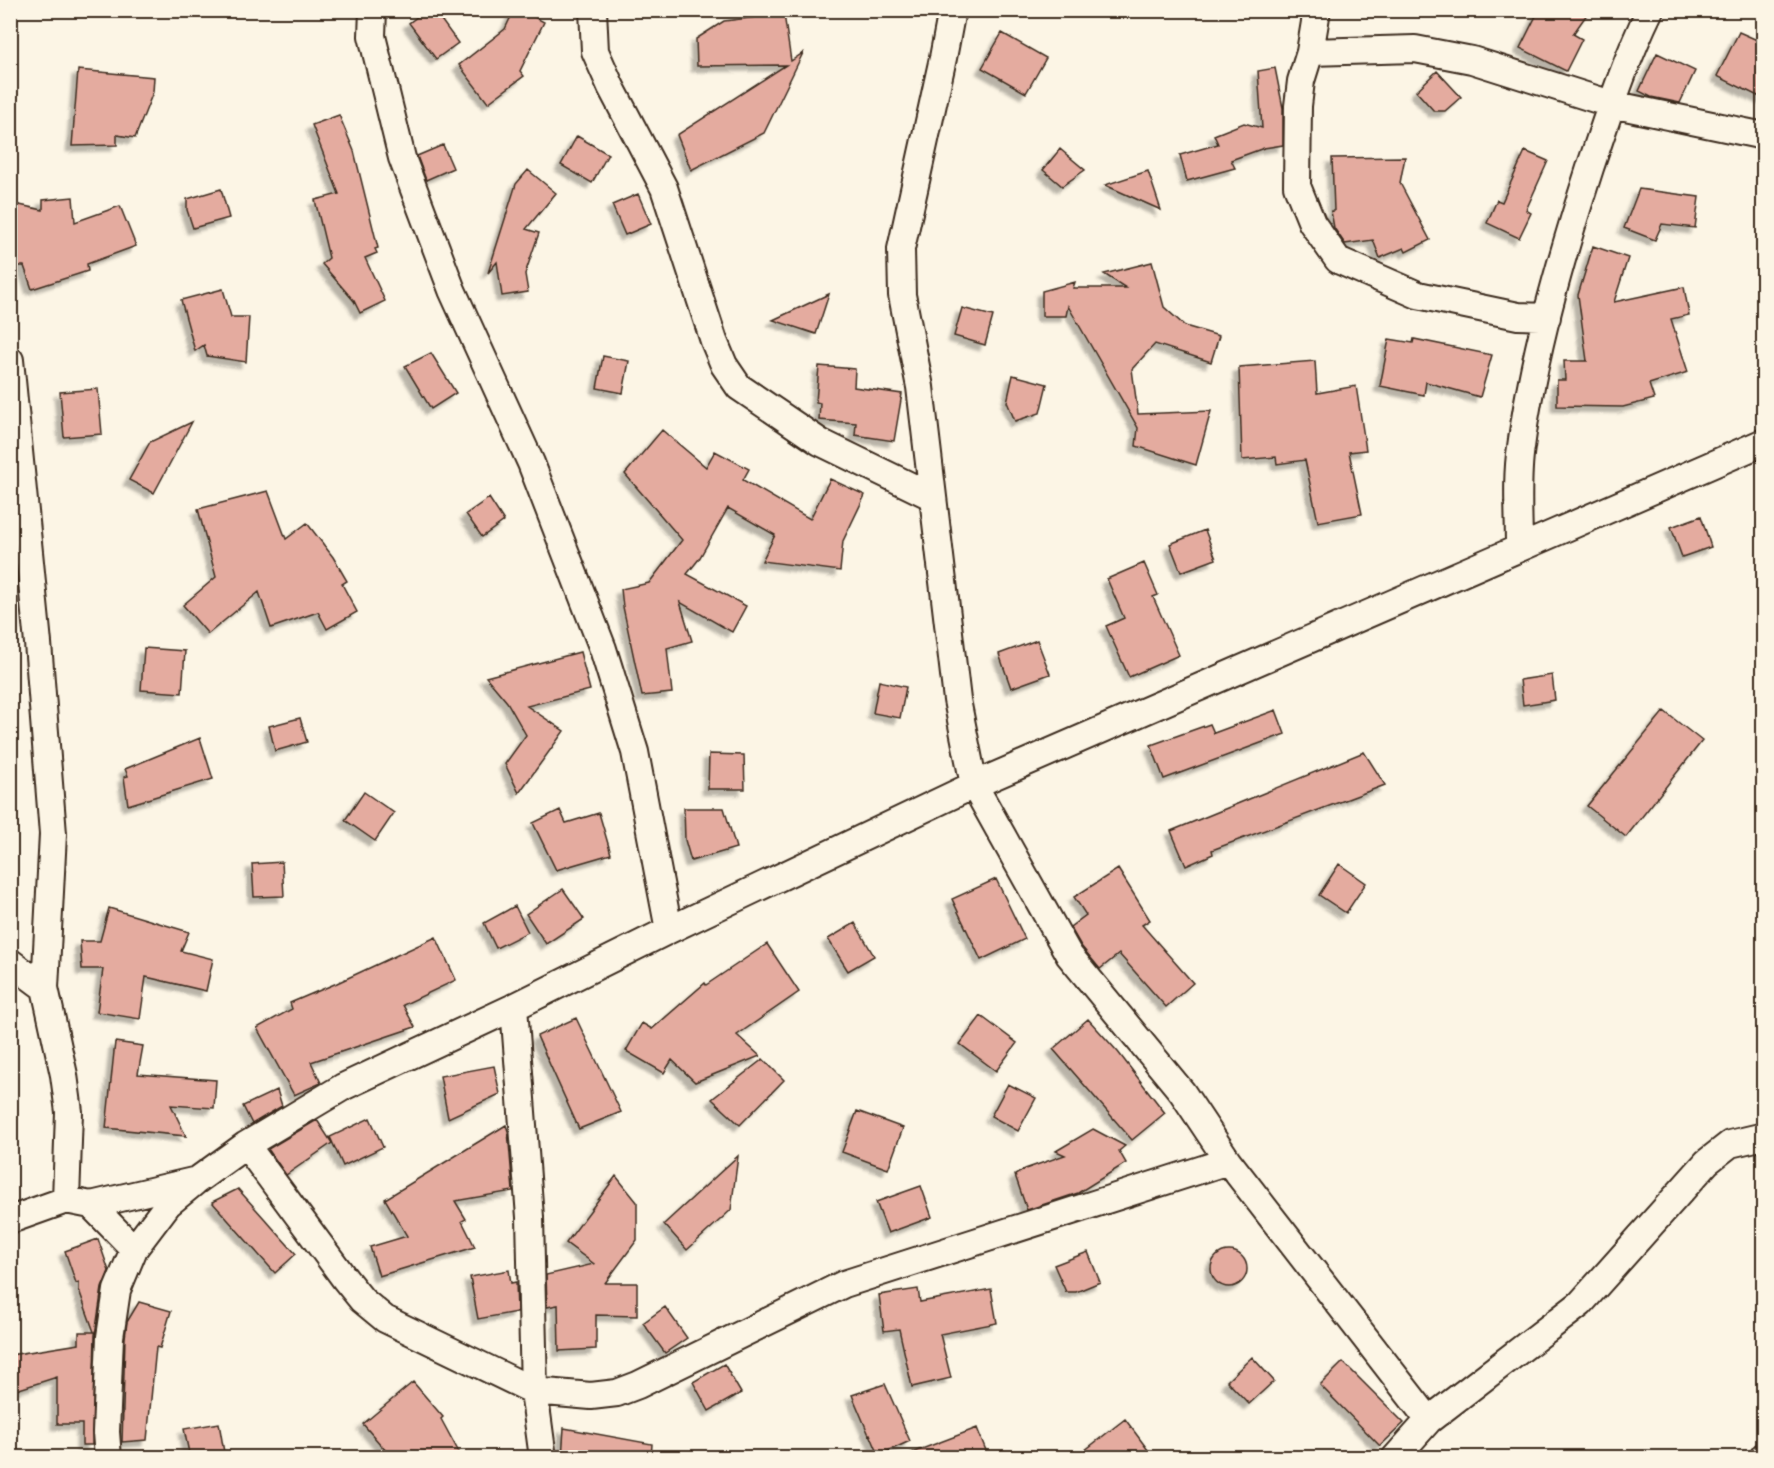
<svg xmlns="http://www.w3.org/2000/svg" width="1774" height="1468" font-family="'Architects Daughter',sans-serif">
<defs>
<filter id="shadow"><feDropShadow dx="-5.5" dy="5.5" stdDeviation="1.5" flood-color="#0004"/></filter>
</defs>
<rect width="100%" height="100%" fill="#fcf5e5"/>
<filter id="ink" filterUnits="userSpaceOnUse"><feTurbulence type="fractalNoise" baseFrequency=".0167" numOctaves="2"/><feDisplacementMap in="SourceGraphic" scale="12" xChannelSelector="R" yChannelSelector="G"/><feConvolveMatrix kernelMatrix="1 2 1 2 8 2 1 2 1" color-interpolation-filters="sRGB"/></filter>
<g filter="url(#ink)">
<path fill="#e4ab9f" stroke="#3b2a1e" stroke-width="1.5" filter="url(#shadow)" d="M 426,10 L 434,10 L 458,43 L 436,59 L 409,23 Z
M 514,10 L 521,10 L 544,22 L 520,71 L 524,76 L 488,103 L 459,65 L 505,29 Z
M 1539,10 L 1590,10 L 1573,34 L 1582,39 L 1566,71 L 1520,48 Z
M 784,14 L 791,61 L 803,53 L 764,133 L 691,170 L 677,135 L 786,65 L 697,66 L 696,39 L 724,21 Z
M 1739,32 L 1764,43 L 1764,99 L 1717,76 Z
M 1002,33 L 1046,58 L 1026,93 L 982,68 Z
M 1657,53 L 1695,71 L 1680,103 L 1651,97 L 1639,91 Z
M 1275,68 L 1283,108 L 1283,145 L 1264,148 L 1231,160 L 1235,168 L 1187,181 L 1180,155 L 1218,144 L 1214,135 L 1244,123 L 1262,128 L 1258,71 Z
M 78,70 L 154,77 L 153,92 L 135,138 L 117,135 L 117,145 L 72,146 Z
M 1437,71 L 1461,97 L 1445,111 L 1434,111 L 1416,91 Z
M 339,115 L 354,151 L 378,248 L 375,249 L 377,253 L 365,258 L 385,301 L 360,313 L 354,301 L 322,264 L 329,258 L 315,200 L 339,194 L 312,125 Z
M 577,136 L 608,154 L 592,183 L 561,165 Z
M 443,145 L 453,168 L 426,180 L 417,156 Z
M 1060,149 L 1085,170 L 1062,186 L 1043,170 Z
M 1525,151 L 1548,161 L 1526,210 L 1531,213 L 1519,238 L 1487,223 L 1497,200 L 1502,202 Z
M 1405,157 L 1400,183 L 1430,240 L 1406,252 L 1404,248 L 1380,258 L 1373,240 L 1345,244 L 1334,228 L 1331,211 L 1334,211 L 1332,158 Z
M 528,170 L 556,193 L 526,229 L 539,233 L 525,274 L 528,292 L 502,296 L 497,262 L 488,273 L 516,184 Z
M 1148,171 L 1161,210 L 1105,185 Z
M 221,189 L 229,218 L 193,228 L 187,210 L 187,199 Z
M 1639,189 L 1699,197 L 1695,228 L 1662,224 L 1655,240 L 1624,228 Z
M 638,194 L 651,224 L 625,235 L 612,205 Z
M 73,197 L 75,222 L 120,206 L 136,246 L 87,264 L 88,271 L 32,289 L 24,266 L 13,266 L 15,227 L 10,222 L 10,203 L 43,210 L 43,200 Z
M 1593,246 L 1628,258 L 1614,302 L 1684,287 L 1689,315 L 1671,319 L 1688,372 L 1649,384 L 1654,399 L 1623,407 L 1557,406 L 1557,380 L 1565,380 L 1564,361 L 1587,361 L 1578,295 Z
M 1152,262 L 1164,307 L 1185,326 L 1219,336 L 1211,362 L 1155,344 L 1132,369 L 1138,414 L 1211,411 L 1196,465 L 1136,446 L 1138,428 L 1068,306 L 1066,316 L 1042,316 L 1042,291 L 1075,282 L 1073,288 L 1126,288 L 1104,274 Z
M 223,289 L 231,317 L 249,317 L 246,362 L 207,356 L 204,345 L 195,351 L 181,300 Z
M 829,294 L 816,334 L 773,320 Z
M 962,308 L 993,316 L 985,345 L 954,336 Z
M 1389,339 L 1413,343 L 1414,339 L 1492,355 L 1480,397 L 1426,382 L 1424,395 L 1380,386 Z
M 431,353 L 456,393 L 431,409 L 405,366 Z
M 603,356 L 629,361 L 623,393 L 597,388 Z
M 1315,361 L 1317,393 L 1356,386 L 1366,450 L 1349,452 L 1362,514 L 1318,522 L 1305,460 L 1277,464 L 1276,457 L 1242,460 L 1239,367 Z
M 819,366 L 855,369 L 854,387 L 902,394 L 894,441 L 855,435 L 856,423 L 819,420 L 820,403 L 816,402 Z
M 1013,375 L 1047,384 L 1040,413 L 1015,421 L 1007,402 Z
M 98,389 L 102,434 L 64,437 L 60,392 Z
M 192,422 L 154,493 L 129,480 L 150,442 Z
M 662,430 L 706,467 L 715,451 L 749,469 L 743,480 L 810,519 L 830,479 L 865,495 L 843,541 L 840,571 L 762,561 L 775,535 L 728,508 L 699,559 L 687,574 L 746,606 L 732,632 L 680,602 L 692,641 L 667,648 L 672,693 L 642,696 L 623,607 L 621,589 L 649,583 L 682,540 L 625,474 Z
M 268,491 L 286,539 L 307,523 L 333,557 L 347,581 L 342,584 L 357,612 L 327,629 L 318,612 L 271,628 L 259,592 L 208,634 L 183,605 L 216,577 L 198,509 Z
M 489,498 L 504,521 L 482,537 L 466,514 Z
M 1701,516 L 1711,547 L 1682,557 L 1671,527 Z
M 1205,530 L 1216,559 L 1181,572 L 1170,544 Z
M 1144,563 L 1158,595 L 1153,597 L 1179,655 L 1129,677 L 1106,626 L 1124,618 L 1107,579 Z
M 1037,640 L 1050,674 L 1011,688 L 999,654 Z
M 144,648 L 185,651 L 182,693 L 141,690 Z
M 580,652 L 590,690 L 527,706 L 564,731 L 519,793 L 505,764 L 526,735 L 507,702 L 486,677 Z
M 1552,675 L 1555,700 L 1523,705 L 1520,680 Z
M 879,681 L 906,687 L 900,718 L 873,713 Z
M 1276,710 L 1285,734 L 1164,779 L 1151,745 L 1210,724 L 1214,733 Z
M 1664,711 L 1702,741 L 1626,837 L 1587,806 Z
M 300,718 L 307,742 L 275,751 L 269,726 Z
M 200,738 L 213,779 L 128,805 L 124,777 L 128,776 L 125,769 Z
M 1364,752 L 1385,785 L 1212,850 L 1213,854 L 1186,866 L 1171,831 Z
M 709,754 L 744,755 L 745,789 L 708,789 Z
M 364,792 L 394,813 L 375,841 L 345,820 Z
M 684,808 L 724,808 L 736,848 L 691,861 L 685,840 Z
M 560,810 L 566,823 L 599,813 L 611,854 L 556,870 L 533,823 Z
M 282,862 L 284,896 L 254,897 L 252,864 Z
M 1339,864 L 1366,883 L 1346,913 L 1319,895 Z
M 1118,869 L 1150,920 L 1142,925 L 1193,983 L 1166,1007 L 1119,954 L 1100,969 L 1081,946 L 1070,927 L 1086,915 L 1074,897 Z
M 996,879 L 1025,939 L 981,960 L 952,899 Z
M 563,889 L 584,919 L 546,944 L 526,914 Z
M 515,906 L 528,932 L 496,948 L 484,923 Z
M 109,908 L 189,932 L 181,951 L 213,959 L 206,991 L 146,977 L 140,1019 L 97,1012 L 103,969 L 82,969 L 80,941 L 100,941 Z
M 855,923 L 874,956 L 848,971 L 828,939 Z
M 436,937 L 456,980 L 403,1005 L 415,1027 L 311,1062 L 321,1083 L 294,1095 L 257,1028 L 292,1009 L 290,1003 L 337,983 Z
M 767,944 L 799,992 L 737,1035 L 760,1056 L 695,1082 L 672,1060 L 664,1073 L 626,1051 L 642,1023 L 652,1029 L 705,983 L 706,985 Z
M 981,1016 L 1017,1043 L 996,1071 L 960,1044 Z
M 576,1018 L 621,1112 L 579,1129 L 537,1036 Z
M 1088,1019 L 1118,1052 L 1165,1113 L 1132,1140 L 1053,1049 Z
M 115,1042 L 143,1046 L 138,1074 L 216,1080 L 214,1108 L 171,1105 L 186,1136 L 106,1128 Z
M 763,1059 L 784,1080 L 740,1125 L 712,1099 Z
M 494,1066 L 500,1094 L 448,1118 L 440,1076 Z
M 1008,1084 L 1036,1098 L 1018,1131 L 991,1116 Z
M 277,1090 L 282,1106 L 252,1124 L 243,1106 Z
M 857,1111 L 903,1128 L 888,1169 L 842,1152 Z
M 370,1118 L 383,1147 L 343,1166 L 330,1137 Z
M 317,1120 L 332,1143 L 286,1175 L 268,1149 Z
M 506,1125 L 508,1131 L 513,1191 L 455,1201 L 466,1219 L 462,1221 L 475,1247 L 379,1276 L 370,1247 L 407,1236 L 385,1199 Z
M 1093,1129 L 1125,1146 L 1119,1151 L 1126,1163 L 1078,1193 L 1027,1210 L 1015,1175 L 1025,1169 L 1065,1155 L 1056,1151 Z
M 738,1156 L 731,1210 L 687,1250 L 664,1224 Z
M 616,1176 L 637,1202 L 637,1240 L 605,1283 L 637,1283 L 637,1316 L 596,1315 L 596,1349 L 559,1351 L 558,1305 L 547,1307 L 546,1275 L 594,1264 L 566,1243 Z
M 921,1186 L 932,1217 L 888,1233 L 876,1202 Z
M 238,1189 L 296,1254 L 275,1273 L 212,1202 Z
M 98,1239 L 109,1271 L 102,1288 L 95,1335 L 92,1445 L 82,1445 L 82,1424 L 57,1424 L 57,1377 L 10,1392 L 10,1355 L 79,1344 L 79,1332 L 94,1332 L 79,1290 L 79,1282 L 76,1283 L 65,1251 Z
M1211 1269a18 18 0 1 1 36 0a18 18 0 1 1-36 0Z
M 1088,1252 L 1100,1282 L 1076,1292 L 1066,1292 L 1054,1265 Z
M 509,1270 L 511,1283 L 516,1282 L 517,1312 L 478,1319 L 470,1277 Z
M 918,1289 L 920,1302 L 991,1289 L 997,1323 L 940,1334 L 951,1378 L 912,1387 L 899,1329 L 884,1331 L 879,1295 Z
M 139,1302 L 171,1311 L 160,1348 L 156,1347 L 147,1440 L 122,1442 L 125,1338 L 127,1322 Z
M 665,1307 L 687,1338 L 665,1353 L 643,1323 Z
M 1252,1357 L 1274,1381 L 1249,1404 L 1227,1381 Z
M 1343,1362 L 1404,1423 L 1380,1446 L 1320,1385 Z
M 724,1364 L 741,1393 L 709,1411 L 693,1382 Z
M 413,1382 L 443,1417 L 441,1419 L 462,1458 L 392,1458 L 363,1424 Z
M 885,1384 L 910,1441 L 879,1455 L 870,1434 L 869,1435 L 852,1395 Z
M 1125,1419 L 1154,1458 L 1075,1458 Z
M 219,1423 L 225,1458 L 190,1458 L 184,1429 Z
M 564,1428 L 652,1444 L 651,1458 L 562,1458 Z
M 977,1428 L 989,1458 L 906,1458 L 906,1455 Z"/>
<g fill="none" stroke-linecap="round" stroke-linejoin="round">
<defs>
<path id="street" d="M 373,10 L 372,36 L 402,158 L 452,290 L 531,463 L 603,649 L 635,752 L 669,930
M 593,10 L 595,51 L 611,87 L 664,188 L 714,341 L 724,365 L 739,387 L 820,442 L 933,497
M 952,10 L 943,58 L 901,249 L 902,295 L 920,387 L 957,700 L 974,785 L 1069,955 L 1182,1092 L 1228,1161 L 1429,1420
M 1310,52 L 1317,10
M 1547,317 L 1518,316 L 1418,295 L 1338,260 L 1312,223 L 1297,186 L 1298,106 L 1301,81 L 1310,52 L 1415,49 L 1472,60 L 1611,104 L 1764,136
M 10,360 L 38,643 L 53,834 L 45,988
M 1519,548 C 1519,515 1516,479 1521,447 C 1533,354 1561,258 1590,168 C 1608,115 1625,61 1650,10
M 10,962 L 45,988 L 64,1075 L 69,1112 L 66,1200
M 514,1007 L 530,1217 L 534,1391 L 543,1458
M 246,1145 L 345,1279 L 362,1300 L 385,1319 L 534,1391 L 591,1396 L 617,1393 L 638,1385 L 844,1284 L 1228,1161
M 91,1205 L 134,1249
M 10,1220 L 66,1200 L 91,1205 L 193,1181
M 108,1458 L 106,1432 L 110,1337 L 117,1290 L 134,1249 L 168,1204 L 196,1181 L 246,1145 L 343,1087 L 514,1007 L 669,930 L 974,785 L 1764,442
M 1395,1458 L 1429,1420 L 1580,1304 L 1707,1162 L 1730,1144 L 1764,1136
M 1763,1458 L 1764,1456"/>
</defs>
<use href="#street" stroke="#3b2a1e" stroke-width="30"/>
<use href="#street" stroke="#fcf5e5" stroke-width="26"/>
</g>
</g>
<rect width="1774" height="1468" fill="none" stroke="#fcf5e5" stroke-width="36"/>
<rect x="18" y="18" width="1738" height="1432" fill="none" stroke="#3b2a1e" stroke-width="2" filter="url(#ink)"/>
</svg>
